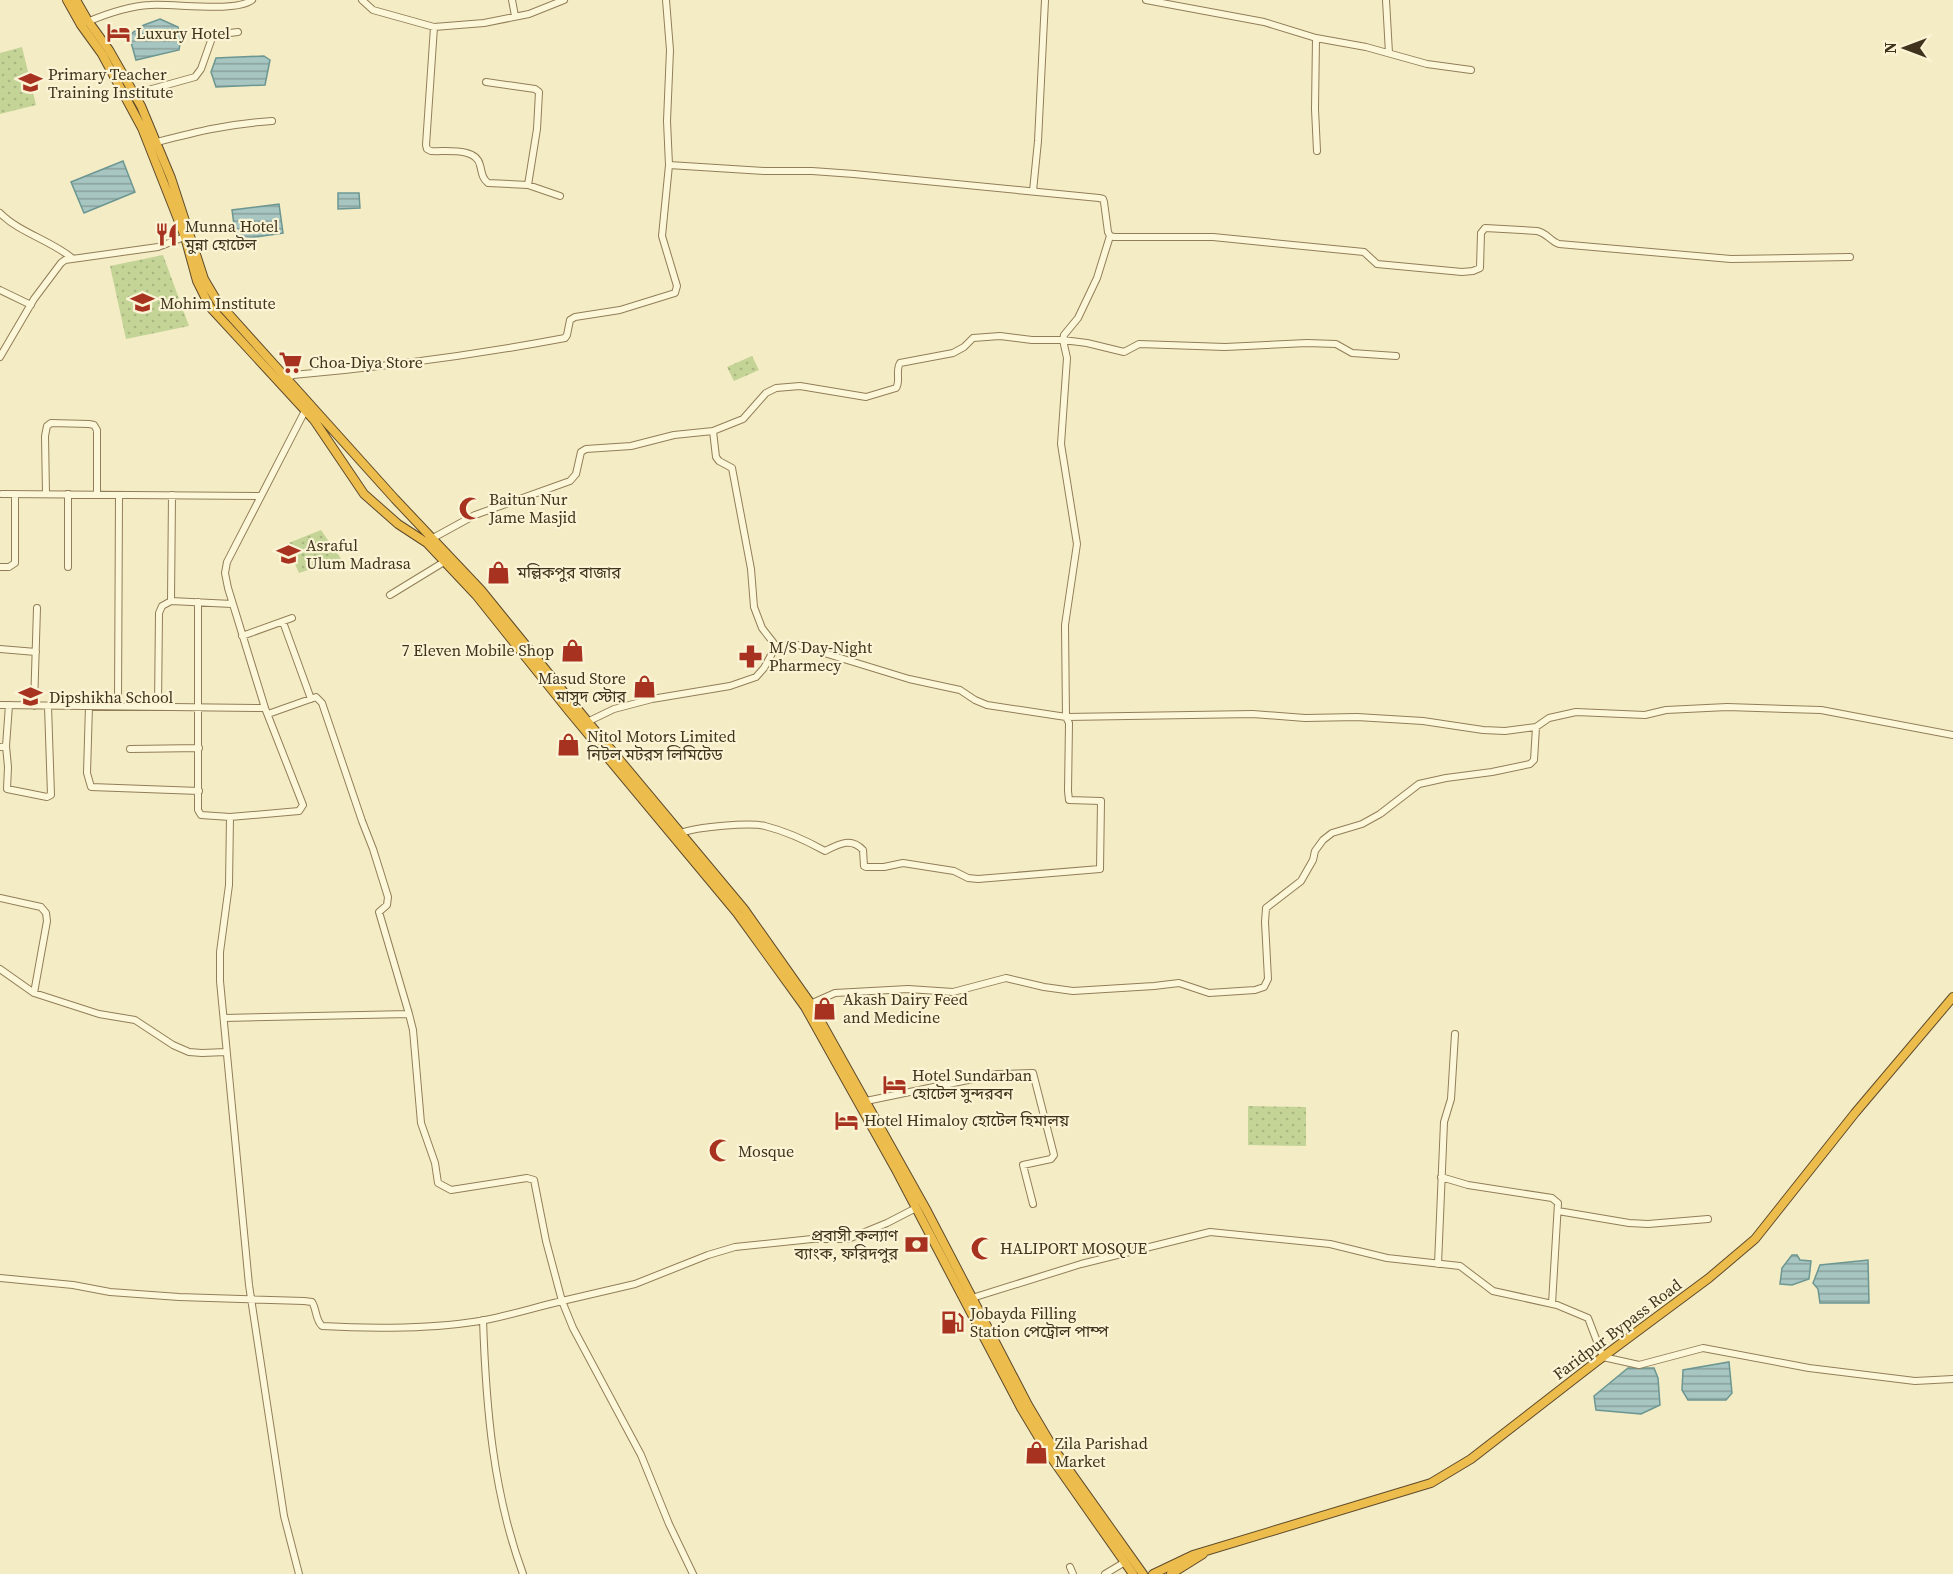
<svg xmlns="http://www.w3.org/2000/svg" width="1953" height="1574" font-family="'Source Serif 4','Noto Sans Bengali',serif">
<defs>
<pattern id="grass-dots" width="8" height="8" patternUnits="userSpaceOnUse" patternTransform="scale(1.5)"><rect width="8" height="8" fill="#c4d496"/><path d="M2 2h.1M6 6h.1" fill="none" stroke="#a9b681" stroke-width="1.8" stroke-linecap="round"/></pattern>
<pattern id="water-rules" width="6" height="5" patternUnits="userSpaceOnUse" patternTransform="scale(1.5)"><rect width="6" height="5" fill="#a7c6c1"/><path d="M0 2.5h6" fill="none" stroke="#89a19c"/></pattern>
</defs>
<rect width="100%" height="100%" fill="#f4ecc4"/>
<path fill="url(#grass-dots)" d="M 22,47 L 36,105 L 0,114 L 0,53 Z
M 163,255 L 189,326 L 126,339 L 110,266 Z
M 752,356 L 759,370 L 734,381 L 727,367 Z
M 321,530 L 341,559 L 299,573 L 286,544 Z
M 1248,1106 L 1306,1107 L 1306,1146 L 1248,1145 Z"/>
<path fill="url(#water-rules)" stroke="#6c9692" stroke-width="1.5" d="M 160,19 L 178,27 L 181,38 L 179,50 L 136,60 L 129,35 L 144,25 Z
M 264,56 L 270,60 L 265,85 L 216,87 L 211,72 L 216,58 Z
M 123,161 L 135,192 L 84,213 L 71,182 Z
M 338,193 L 359,193 L 360,208 L 338,209 Z
M 279,204 L 283,233 L 236,240 L 232,210 Z
M 1792,1255 L 1797,1255 L 1800,1260 L 1811,1261 L 1809,1279 L 1792,1285 L 1780,1284 L 1782,1268 Z
M 1868,1260 L 1869,1303 L 1820,1303 L 1818,1289 L 1813,1283 L 1820,1265 Z
M 1729,1362 L 1732,1393 L 1726,1400 L 1688,1400 L 1682,1390 L 1683,1370 Z
M 1628,1368 L 1654,1368 L 1658,1378 L 1660,1405 L 1641,1414 L 1596,1410 L 1594,1396 Z"/>
<g fill="none" stroke-linecap="round" stroke-linejoin="round">
<defs>
<path id="minor" d="M 362,0 L 373,10 L 434,27 L 484,23 L 529,14 L 564,0
M 512,0 L 515,16
M 1146,0 L 1264,22 L 1316,38 L 1366,47 L 1427,64 L 1471,70
M 1386,0 L 1389,53
M 87,22 C 106,14 129,6 150,5 C 172,3 236,13 252,0
M 434,27 L 426,145 L 427,149 L 431,151 C 446,152 476,147 480,165 C 482,173 482,178 488,183 L 528,185 L 560,196
M 1316,38 L 1315,109 L 1317,151
M 486,82 L 535,89 L 539,92 L 537,129 L 528,185
M 134,94 L 195,77 L 201,69 L 213,35 L 238,32
M 157,142 C 199,131 229,124 272,121
M 669,165 L 764,171 L 812,171 L 854,174 L 1099,198 L 1103,199 L 1104,202 L 1108,232 L 1110,236 L 1114,237 L 1213,237 L 1364,252 L 1377,264 L 1462,272 L 1473,271 L 1480,268 L 1481,233 L 1485,228 L 1537,231 C 1547,233 1550,241 1559,244 L 1731,259 L 1850,257
M 1033,191 L 1038,141 L 1045,0
M 0,213 C 20,233 50,240 72,258
M 0,290 L 31,305
M 0,357 L 34,299 L 61,263 L 65,260 L 158,247 L 187,236
M 285,379 L 293,375 C 384,367 475,355 565,338 L 567,335 L 570,320 L 575,317 L 620,310 L 675,293 L 677,286 L 662,236 L 669,165 L 667,121 L 670,50 L 666,0
M 713,431 L 716,457 L 719,461 L 732,468 L 751,569 L 754,607 L 762,628 L 776,646
M 2,494 L 260,496
M 46,494 L 45,436 L 47,426 L 51,423 L 89,424 L 94,425 L 97,430 L 97,494
M 68,494 L 68,567
M 433,538 L 475,515 L 570,481 L 576,474 L 581,452 L 586,449 L 631,446 L 674,435 L 713,431 L 743,419 L 766,393 L 776,388 L 800,386 L 866,397 L 896,388 C 901,381 895,371 900,363 L 953,353 L 964,347 L 973,338 L 1000,336 L 1032,340 L 1063,340 L 1064,335 L 1078,318 L 1097,278 L 1110,236
M 0,567 L 9,567 L 15,563 L 15,494
M 390,595 L 444,562
M 171,601 L 172,495
M 198,602 L 198,810 L 201,815 L 230,817
M 283,622 L 311,699
M 242,636 L 292,618
M 0,649 L 36,652
M 0,705 L 265,708
M 34,706 L 37,608
M 89,706 L 87,773 L 91,787 L 199,791
M 118,706 L 119,495
M 158,706 L 159,613 L 162,606 L 171,601 L 232,604
M 268,714 L 316,697 L 322,703 L 362,821 L 373,849 L 388,897 L 387,905 L 379,912 L 409,1014
M 587,722 L 614,709 L 652,699 L 730,686 L 756,677 L 764,668 L 776,646 L 798,645 L 909,679 L 960,690 L 975,700 L 987,705 L 1066,717 L 1253,714 L 1305,718 L 1357,717 L 1423,721 L 1483,730 L 1505,731 L 1536,727 L 1549,718 L 1576,712 L 1645,715 L 1666,710 L 1727,707 L 1821,710 L 1953,735
M 6,746 L 8,767 L 7,789 L 47,797 L 51,795 L 48,706
M 0,747 L 6,746 L 9,705
M 130,749 L 199,748
M 681,833 C 696,827 750,822 765,826 C 785,831 807,841 825,851 C 839,844 851,837 863,850 L 864,866 L 866,867 L 884,867 L 903,863 L 954,871 L 968,878 L 978,879 L 1100,869 L 1101,801 L 1069,800 L 1068,791 L 1069,723 L 1066,717 L 1065,625 L 1077,544 L 1061,444 L 1067,358 L 1063,340 L 1087,343 L 1124,352 L 1139,344 L 1225,347 L 1307,343 L 1336,344 L 1352,353 L 1396,356
M 0,898 L 41,907 L 46,913 L 47,921 L 34,993
M 0,969 L 34,993 L 99,1014 L 135,1020 L 173,1045 L 189,1052 L 202,1053 L 226,1052
M 808,1005 L 835,993 L 908,989 L 953,992 L 1006,978 L 1044,987 L 1073,991 L 1154,986 L 1179,983 L 1209,993 L 1255,990 L 1264,987 L 1268,979 L 1265,922 L 1266,908 L 1301,881 L 1313,860 L 1315,851 L 1323,840 L 1332,833 L 1362,824 L 1380,814 L 1419,784 L 1446,778 L 1492,772 L 1530,764 L 1534,760 L 1536,727
M 224,1018 L 409,1014 L 413,1030 L 421,1123 L 435,1163 L 438,1183 L 451,1190 L 527,1178 L 534,1180 L 546,1241 L 562,1301 L 635,1284 L 708,1255 L 735,1247 L 812,1239 L 848,1239 L 887,1223 L 916,1208
M 866,1101 L 997,1074 L 1033,1073 L 1054,1155 L 1051,1159 L 1023,1165 L 1033,1204
M 1441,1177 L 1468,1185 L 1552,1198 L 1558,1203 L 1552,1304
M 1558,1211 L 1629,1223 L 1648,1224 L 1708,1219
M 1438,1264 L 1444,1122 L 1451,1099 L 1455,1034
M 0,1278 L 73,1285 L 110,1292 L 179,1297 L 304,1301 L 312,1302 C 317,1310 315,1319 322,1326 C 371,1329 437,1329 485,1320 C 511,1315 536,1307 562,1301 L 573,1328 L 641,1455 L 669,1524 L 693,1574
M 972,1298 L 1081,1264 L 1210,1232 L 1330,1244 L 1387,1258 L 1460,1266 L 1493,1291 L 1557,1305 L 1588,1318 L 1603,1357 L 1639,1365 L 1703,1348 L 1809,1368 L 1915,1381 L 1953,1379
M 483,1320 C 486,1407 493,1493 523,1574
M 1070,1567 L 1073,1574
M 299,1574 L 284,1516 L 249,1285 L 220,981 L 220,952 L 229,885 L 230,817 L 299,811 L 303,805 L 265,708 L 228,588 L 225,573 L 227,562 L 307,407
M 1105,1574 L 1125,1562"/>
<path id="highway" d="M 67,0 L 81,25 L 102,54 L 142,128 L 185,237 L 197,281 L 210,307 L 314,420 L 364,494 L 398,524 L 427,543 L 476,595 L 568,710 L 737,913 L 805,1007 L 895,1168 L 1021,1408 L 1048,1453 L 1133,1574
M 76,0 L 88,21 L 109,50 L 141,106 L 171,178 L 204,279 L 217,301 L 395,499 L 481,590 L 588,722 L 744,909 L 811,1004 L 927,1211 L 1028,1405 L 1054,1449 L 1143,1574
M 1153,1574 L 1193,1555 L 1431,1483 L 1471,1459 L 1596,1362 L 1709,1278 L 1755,1239 L 1855,1113 L 1953,997
M 1171,1574 L 1203,1554"/>
</defs>
<use href="#minor" stroke="#917e58" stroke-width="8"/>
<use href="#highway" stroke="#5f4b2c" stroke-width="10"/>
<use href="#minor" stroke="#fdf7d9" stroke-width="6"/>
<use href="#highway" stroke="#ecbc4c" stroke-width="8"/>
</g>
<defs>
<symbol id="hotel-bare" viewBox="-9 -9 18 18"><path d="M-6-4.5h1.5V1H6V5H4.5V3h-9V5H-6ZM-4 0a1.8 1.8 0 1 1 3.6 0ZM.5 0V-2.5h3Q6-2.5 6 0Z" fill="#a83220" stroke="#faf4d5" stroke-width="2.5" paint-order="stroke"/></symbol>
<symbol id="university-bare" viewBox="-9 -9 18 18"><path d="M0-5L7-2L0 1L-7-2ZM-4 1L0 2.5L4 1V4Q0 6-4 4Z" fill="#a83220" stroke="#faf4d5" stroke-width="2.5" paint-order="stroke"/></symbol>
<symbol id="restaurant-bare" viewBox="-9 -9 18 18"><path d="M-5-6h1v4h1v-4h1v4h1v-4h1v5L-1.5 .5V6h-2V.5L-5-1ZM5-6V6H3V1.5H1.5Q1.5-4 5-6Z" fill="#a83220" stroke="#faf4d5" stroke-width="2.5" paint-order="stroke"/></symbol>
<symbol id="school-bare" viewBox="-9 -9 18 18"><path d="M0-5L7-2L0 1L-7-2ZM-4 1L0 2.5L4 1V4Q0 6-4 4Z" fill="#a83220" stroke="#faf4d5" stroke-width="2.5" paint-order="stroke"/></symbol>
<symbol id="supermarket-bare" viewBox="-9 -9 18 18"><path d="M-6-5.5h2.5l.6 2H6L4.5 2H-2.5L-4.4-4H-6ZM-1.5 3.2a1.3 1.3 0 1 0 .1 0ZM3 3.2a1.3 1.3 0 1 0 .1 0Z" fill="#a83220" stroke="#faf4d5" stroke-width="2.5" paint-order="stroke"/></symbol>
<symbol id="mosque-bare" viewBox="-9 -9 18 18"><path d="M3.5-4.9A6 6 0 1 0 3.5 4.9A5 5 0 1 1 3.5-4.9Z" fill="#a83220" stroke="#faf4d5" stroke-width="2.5" paint-order="stroke"/></symbol>
<symbol id="shop-bare" viewBox="-9 -9 18 18"><path d="M-5-2.5h2.3a2.7 3.5 0 0 1 5.4 0H5L5.5 6h-11ZM-1.5-2.5h3a1.5 2.3 0 0 0-3 0Z" fill="#a83220" stroke="#faf4d5" stroke-width="2.5" paint-order="stroke"/></symbol>
<symbol id="pharmacy-bare" viewBox="-9 -9 18 18"><path d="M-2-6h4v4h4v4h-4v4h-4v-4h-4v-4h4Z" fill="#a83220" stroke="#faf4d5" stroke-width="2.5" paint-order="stroke"/></symbol>
<symbol id="bank-bare" viewBox="-9 -9 18 18"><path d="M-6-4H6V4H-6ZM0-2.3a2.3 2.3 0 1 0 0 4.6a2.3 2.3 0 1 0 0-4.6Z" fill="#a83220" stroke="#faf4d5" stroke-width="2.5" paint-order="stroke"/></symbol>
<symbol id="fuel-bare" viewBox="-9 -9 18 18"><path d="M-5.5-6h7V0h2V4h1.3V-2.5L3-4.5l.8-.8L6-3V5H2.5V1h-1V6h-7ZM-4.2-4.7v3.2H.2V-4.7Z" fill="#a83220" stroke="#faf4d5" stroke-width="2.5" paint-order="stroke"/></symbol>
</defs>
<g fill-rule="evenodd">
<use href="#hotel-bare" x="102" y="16" width="33" height="33"/>
<use href="#university-bare" x="14" y="66" width="33" height="33"/>
<use href="#restaurant-bare" x="150" y="218" width="33" height="33"/>
<use href="#school-bare" x="126" y="286" width="33" height="33"/>
<use href="#supermarket-bare" x="274" y="346" width="33" height="33"/>
<use href="#mosque-bare" x="454" y="492" width="33" height="33"/>
<use href="#school-bare" x="272" y="538" width="33" height="33"/>
<use href="#shop-bare" x="482" y="556" width="33" height="33"/>
<use href="#shop-bare" x="556" y="634" width="33" height="33"/>
<use href="#pharmacy-bare" x="734" y="640" width="33" height="33"/>
<use href="#shop-bare" x="628" y="670" width="33" height="33"/>
<use href="#school-bare" x="14" y="680" width="33" height="33"/>
<use href="#shop-bare" x="552" y="728" width="33" height="33"/>
<use href="#shop-bare" x="808" y="992" width="33" height="33"/>
<use href="#hotel-bare" x="878" y="1068" width="33" height="33"/>
<use href="#hotel-bare" x="830" y="1104" width="33" height="33"/>
<use href="#mosque-bare" x="704" y="1134" width="33" height="33"/>
<use href="#bank-bare" x="900" y="1228" width="33" height="33"/>
<use href="#mosque-bare" x="966" y="1232" width="33" height="33"/>
<use href="#fuel-bare" x="936" y="1306" width="33" height="33"/>
<use href="#shop-bare" x="1020" y="1436" width="33" height="33"/>
</g>
<g text-anchor="middle" dominant-baseline="central" stroke-width="4.5" stroke-linejoin="round" paint-order="stroke">
<g font-size="16" fill="#40331d" stroke="#faf4d5" text-anchor="start">
<text x="136" y="33">Luxury Hotel</text>
<text x="48" y="74">Primary Teacher<tspan x="48" dy="18">Training Institute</tspan></text>
<text x="185" y="226">Munna Hotel<tspan x="185" dy="18">মুন্না হোটেল</tspan></text>
<text x="160" y="303">Mohim Institute</text>
<text x="309" y="362">Choa-Diya Store</text>
<text x="489" y="499">Baitun Nur<tspan x="489" dy="18">Jame Masjid</tspan></text>
<text x="306" y="545">Asraful<tspan x="306" dy="18">Ulum Madrasa</tspan></text>
<text x="517" y="572">মল্লিকপুর বাজার</text>
<text x="769" y="647">M/S Day-Night<tspan x="769" dy="18">Pharmecy</tspan></text>
<text x="554" y="650" text-anchor="end">7 Eleven Mobile Shop</text>
<text x="626" y="678" text-anchor="end">Masud Store<tspan x="626" dy="18">মাসুদ স্টোর</tspan></text>
<text x="49" y="697">Dipshikha School</text>
<text x="587" y="736">Nitol Motors Limited<tspan x="587" dy="18">নিটল মটরস লিমিটেড</tspan></text>
<text x="843" y="999">Akash Dairy Feed<tspan x="843" dy="18">and Medicine</tspan></text>
<text x="912" y="1075">Hotel Sundarban<tspan x="912" dy="18">হোটেল সুন্দরবন</tspan></text>
<text x="864" y="1120">Hotel Himaloy হোটেল হিমালয়</text>
<text x="738" y="1151">Mosque</text>
<text x="898" y="1235" text-anchor="end">প্রবাসী কল্যাণ<tspan x="898" dy="18">ব্যাংক, ফরিদপুর</tspan></text>
<text x="1000" y="1248">HALIPORT MOSQUE</text>
<text x="970" y="1313">Jobayda Filling<tspan x="970" dy="18">Station পেট্রোল পাম্প</tspan></text>
<text x="1055" y="1443">Zila Parishad<tspan x="1055" dy="18">Market</tspan></text>
</g>
<g font-size="16" fill="#40331d" stroke="#faf4d5">
<text transform="translate(1617 1329) rotate(-37)">Faridpur Bypass Road</text>
</g>
</g>
<g transform="translate(1905 48) rotate(270)" stroke="#faf4d5" stroke-width="4.5" paint-order="stroke">
<path d="M0-4.5L10 22L0 15L-10 22Z" fill="#40331d"/>
<text y="-9" font-size="16" font-weight="bold" text-anchor="middle" fill="#40331d">N</text>
</g>
</svg>
